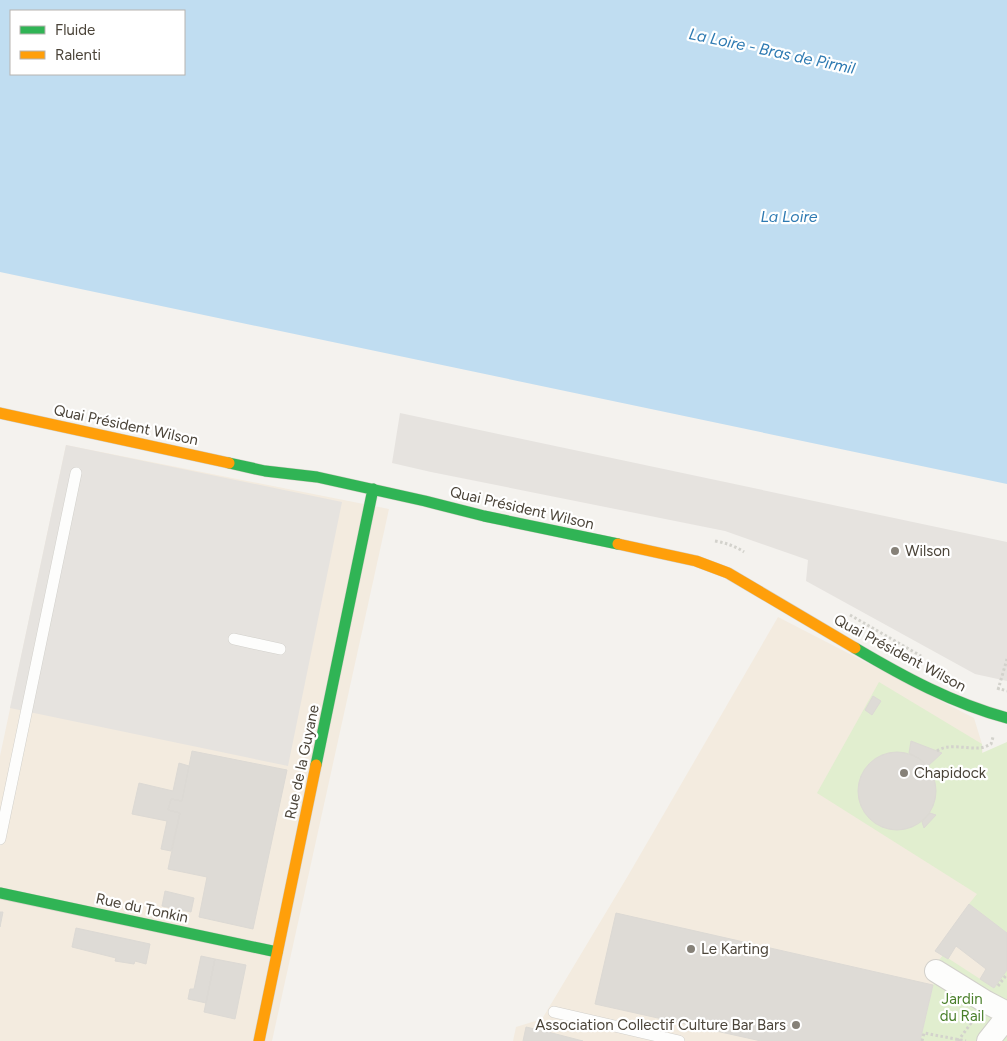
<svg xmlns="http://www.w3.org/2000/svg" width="1007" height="1041" font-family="Figtree,sans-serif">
<rect width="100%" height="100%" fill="#f4f2ee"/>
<path fill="#f3ebdf" d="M 66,445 L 389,509 L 272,1041 L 0,1041 L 0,756 Z
M 778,617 L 974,718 L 982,744 L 996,926 L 1007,933 L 1007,970 L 994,988 L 942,956 L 939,960 L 920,1041 L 513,1041 L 516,1027 L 542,1019 L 629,874 Z"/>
<path fill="#e1eecf" d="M 879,682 L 982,744 L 982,753 L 1007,742 L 1007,933 L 969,904 L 977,894 L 817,793 Z
M 943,955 L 994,988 L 1007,970 L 1007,1041 L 920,1041 L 939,960 Z"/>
<path fill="#e6e3df" d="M 400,413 L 1007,542 L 1007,681 L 975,674 L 806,581 L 808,560 L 725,531 L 431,472 L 392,463 Z
M 66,445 L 342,502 L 288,766 L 10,708 Z"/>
<path fill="#c0ddf1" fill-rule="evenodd" d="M 0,0 L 1007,0 L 1007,484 L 0,272 ZM 11,11 L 184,11 L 184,74 L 11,74 Z"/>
<path fill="#dedbd6" stroke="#dcd9d4" d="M 873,696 L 881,701 L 872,715 L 865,710 Z
M 911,741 L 937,751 L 942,753 L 928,766 L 920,759 L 909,753 Z
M 192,751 L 287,770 L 253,929 L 199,917 L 207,877 L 168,869 L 180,813 L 168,810 L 171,799 L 182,801 Z
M858 791a39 39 0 1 1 78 0a39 39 0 1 1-78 0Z
M 179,763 L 189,766 L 182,801 L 171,799 L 168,810 L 180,813 L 171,851 L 161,849 L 167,821 L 132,814 L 139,783 L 173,791 Z
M 930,813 L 936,815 L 924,828 L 922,822 Z
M 165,891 L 194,898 L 191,912 L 162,906 Z
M 969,904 L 1007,933 L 1007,970 L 994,988 L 980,979 L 986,969 L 956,946 L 948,959 L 935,951 Z
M 0,912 L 3,912 L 0,927 Z
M 616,913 L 933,985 L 920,1041 L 761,1041 L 595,1004 Z
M 76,928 L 150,944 L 146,964 L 135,961 L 134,964 L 115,961 L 116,958 L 72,947 Z
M 201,956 L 215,959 L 206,1003 L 188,999 L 190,989 L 194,989 Z
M 215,959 L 246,965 L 235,1019 L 204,1012 Z
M 526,1027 L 548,1032 L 583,1041 L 523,1041 Z"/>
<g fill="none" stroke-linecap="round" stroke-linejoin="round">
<defs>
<path id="lane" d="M 234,639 L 280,649
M 0,839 L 76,473
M 554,1012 L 679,1041"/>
<path id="street" d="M 936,971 L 986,1002 L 1007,1013
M 988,1041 L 1007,1017"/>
<path id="fast" d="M 229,463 L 265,471 L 317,477 L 425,501 L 484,516 L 618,544
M 855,648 C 904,677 952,703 1007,718
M 316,765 L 373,489
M 0,893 L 277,952"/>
<path id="slow" d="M 0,413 L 229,463
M 618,544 L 696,561 L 728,573 L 855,648
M 259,1041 L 316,765"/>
</defs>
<use href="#lane" stroke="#d2d0cb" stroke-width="12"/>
<use href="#street" stroke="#d2d0cb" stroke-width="24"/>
<use href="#fast" stroke="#d3cfc5" stroke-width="12"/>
<use href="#slow" stroke="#d3cfc5" stroke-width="12"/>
<path stroke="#d3d2cc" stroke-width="3" stroke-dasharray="2.5 2.5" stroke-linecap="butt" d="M 715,541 C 726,543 735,546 744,552
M 850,615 L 921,656
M 997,688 L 1007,691
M 998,690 L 1007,659
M 937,751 C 948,743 966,749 979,748 C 983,748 987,746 991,744 L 993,737
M 998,986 L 1007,974
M 922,1041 L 924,1033 L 966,1041
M 958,1041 L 974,1019"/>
<use href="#lane" stroke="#fdfdfc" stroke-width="11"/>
<use href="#street" stroke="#fdfdfc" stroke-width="22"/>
<use href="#fast" stroke="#30b455" stroke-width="11"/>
<use href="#slow" stroke="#ff9f0a" stroke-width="11"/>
</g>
<g fill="#868178" stroke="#fff" stroke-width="2">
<circle cx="895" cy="551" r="5"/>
<circle cx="904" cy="773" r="5"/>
<circle cx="691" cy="949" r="5"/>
<circle cx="796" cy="1025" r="5"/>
</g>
<g text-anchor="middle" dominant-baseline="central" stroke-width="4.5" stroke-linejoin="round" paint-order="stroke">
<g font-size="15" fill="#4b4439" stroke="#fff">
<text transform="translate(126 425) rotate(12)">Quai Président Wilson</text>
<text transform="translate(522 508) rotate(13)">Quai Président Wilson</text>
<text transform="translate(900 653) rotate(28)">Quai Président Wilson</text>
<text transform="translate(302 762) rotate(-78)">Rue de la Guyane</text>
<text transform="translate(142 908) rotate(12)">Rue du Tonkin</text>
</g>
<g font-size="15" fill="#4b4439" stroke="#fff" text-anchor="start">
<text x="905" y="551">Wilson</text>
<text x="914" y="773">Chapidock</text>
<text x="701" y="949">Le Karting</text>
<text x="786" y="1025" text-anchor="end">Association Collectif Culture Bar Bars</text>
</g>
<g font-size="15" fill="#4a7f2a" stroke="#fff">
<text x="962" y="999">Jardin<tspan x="962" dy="17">du Rail</tspan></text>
</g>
<g font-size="16" font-style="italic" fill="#2e7ab2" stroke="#fff">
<text transform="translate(772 51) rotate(12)">La Loire - Bras de Pirmil</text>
<text x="789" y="216">La Loire</text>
</g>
</g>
<rect x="10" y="10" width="175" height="65" fill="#ffffff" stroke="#b7b4b0"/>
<rect x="20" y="26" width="25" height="8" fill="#30b455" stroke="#b7b4b0"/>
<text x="55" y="35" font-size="15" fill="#4b4439">Fluide</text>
<rect x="20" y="51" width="25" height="8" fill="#ff9f0a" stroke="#b7b4b0"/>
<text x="55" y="60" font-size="15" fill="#4b4439">Ralenti</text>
</svg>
